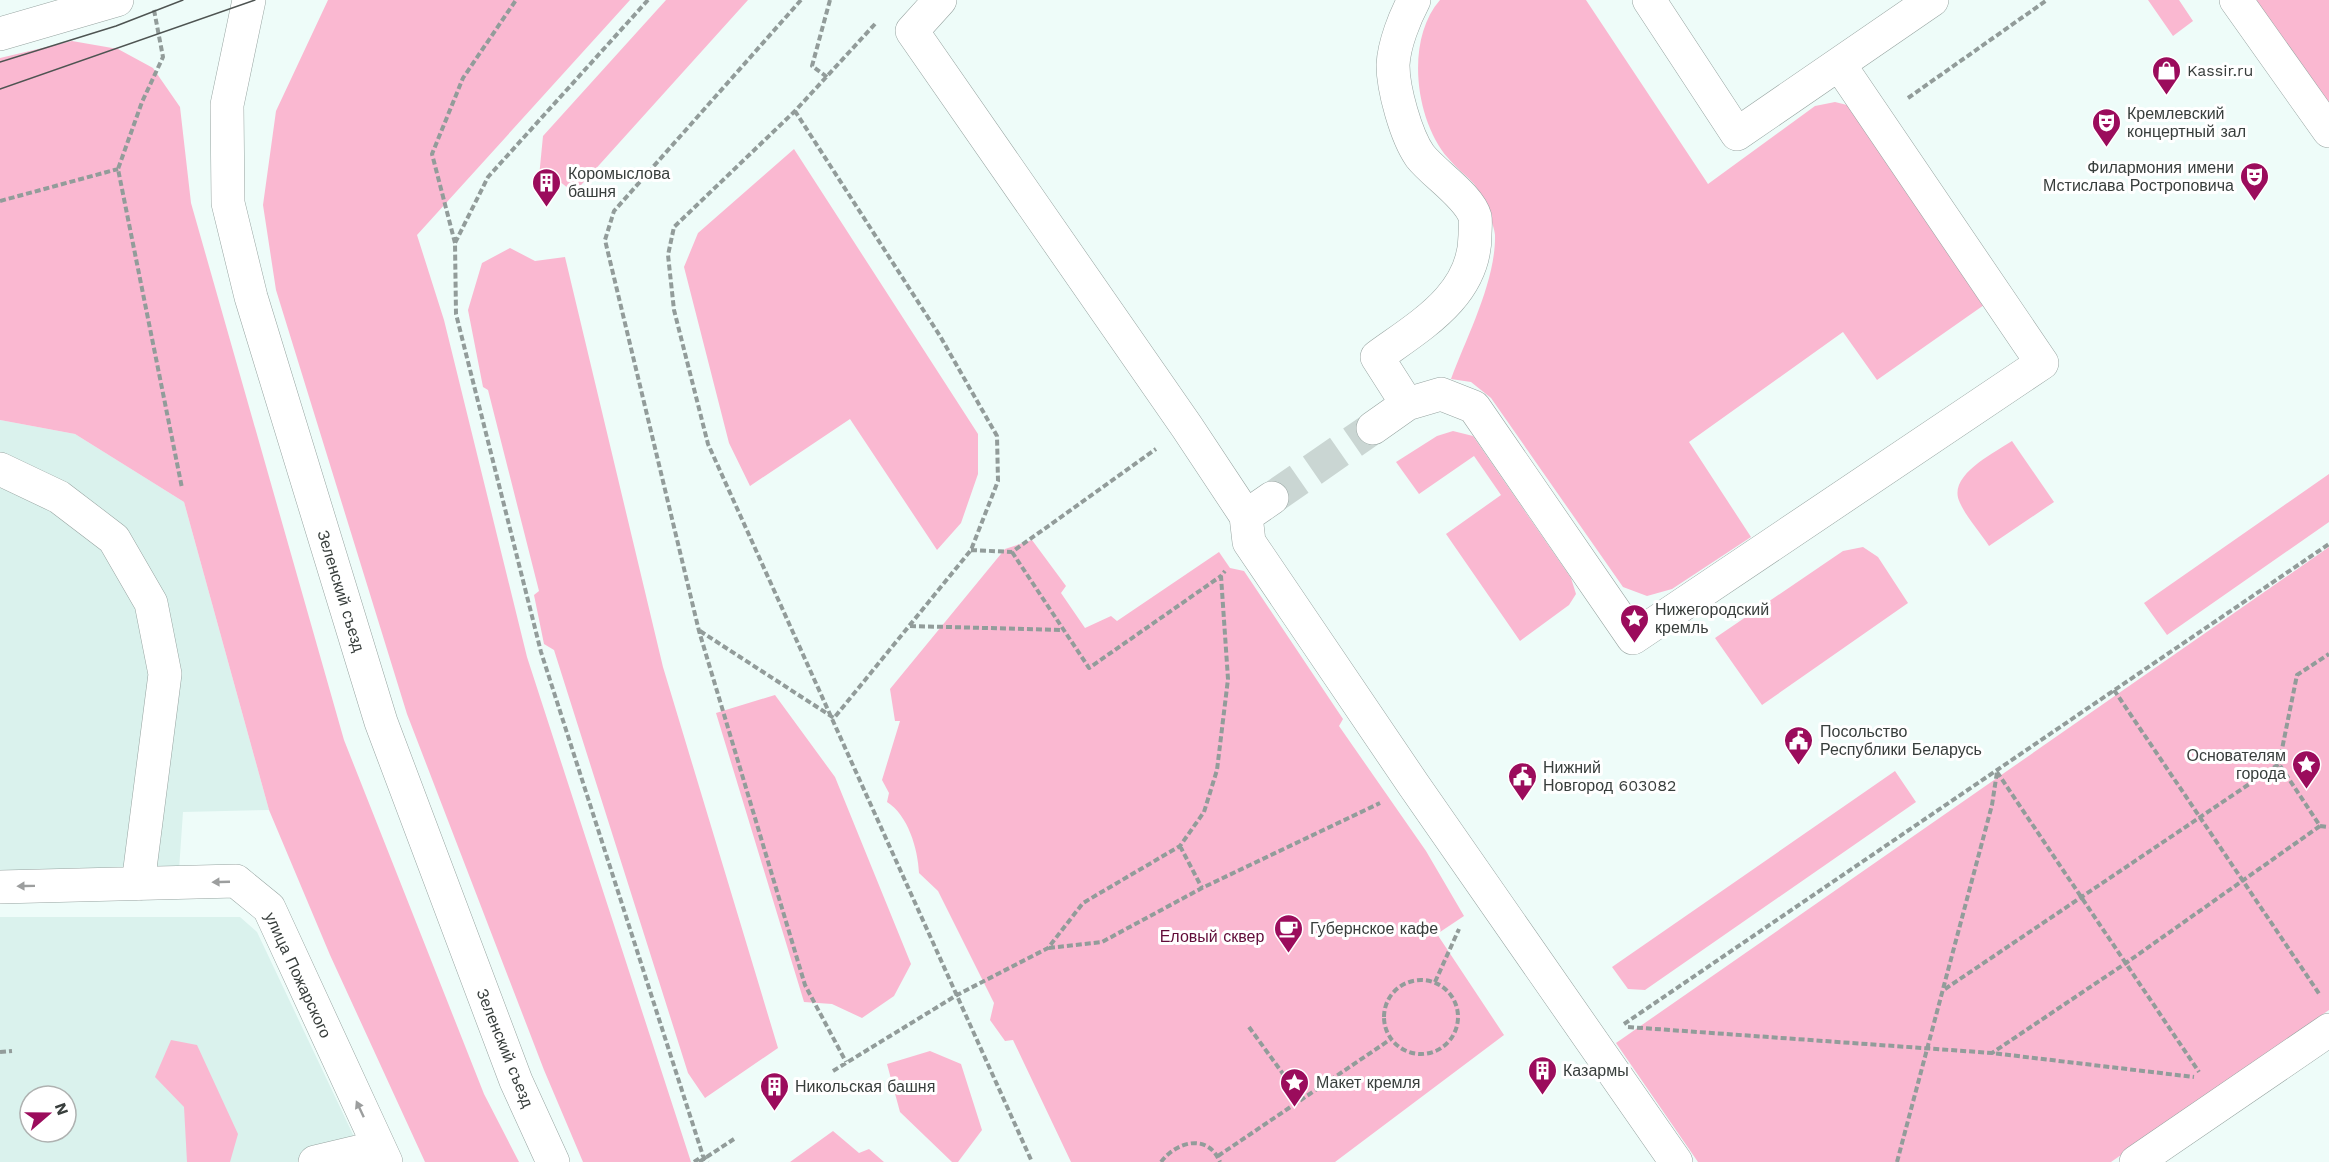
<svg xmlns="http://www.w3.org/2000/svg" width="2329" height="1162" font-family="'Work Sans',sans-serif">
<rect width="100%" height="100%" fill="#eefcf9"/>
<path fill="#daf2ed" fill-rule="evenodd" d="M 0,420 L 75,434 L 184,502 L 269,810 L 183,812 L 179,870 L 0,874 Z
M 0,917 L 240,917 L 257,932 L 366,1162 L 0,1162 ZM 30,1096 L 66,1096 L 66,1132 L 30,1132 Z"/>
<path fill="#fab8d1" d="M 328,0 L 630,0 L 417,235 L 444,320 L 527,657 L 691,1162 L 583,1162 L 544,1070 L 407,714 L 276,290 L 263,205 L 276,111 Z
M 666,0 L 748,0 L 573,194 C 564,182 554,178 539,177 L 543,136 Z
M 1440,0 L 1586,0 L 1708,184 L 1815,106 L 1835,102 L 1851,106 L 1984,305 L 1877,380 L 1843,332 L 1689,442 L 1751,537 L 1672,589 L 1647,596 L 1623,587 L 1491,398 L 1471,382 L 1451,379 C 1467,336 1496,281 1495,235 C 1495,226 1480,191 1474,184 C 1466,175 1456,168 1448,158 C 1415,120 1405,40 1440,0 Z
M 2148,0 L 2179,0 L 2193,21 L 2173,36 Z
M 2254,0 L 2329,0 L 2329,108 Z
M 72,41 L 118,49 L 153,68 L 180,107 L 191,203 L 344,740 L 484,1094 L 519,1162 L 425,1162 L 330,955 L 269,810 L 184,502 L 75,434 L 0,420 L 0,58 Z
M 794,149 L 978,434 L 978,474 L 961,523 L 937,550 L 850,419 L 750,486 L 729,443 L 684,267 L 698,233 Z
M 510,248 L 535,261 L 565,257 L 663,667 L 778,1048 L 705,1098 L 688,1073 L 554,650 L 544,644 L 534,595 L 539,591 L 488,390 L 483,387 L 468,310 L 482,263 Z
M 1453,431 L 1473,436 L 1571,578 L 1576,594 L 1569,605 L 1520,641 L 1446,534 L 1501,495 L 1474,456 L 1419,494 L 1396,462 L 1437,436 Z
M 2012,441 L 2054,502 L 1989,546 C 1980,532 1967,518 1960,503 C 1946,476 1994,453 2012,441 Z
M 2329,474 L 2329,522 L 2167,635 L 2144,603 Z
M 1032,540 L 1066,586 L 1061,593 L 1085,628 L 1111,616 L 1117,621 L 1219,552 L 1230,568 L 1244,571 L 1343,719 L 1339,726 L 1426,851 L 1464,916 L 1437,934 L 1504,1035 L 1335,1162 L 1071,1162 L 1013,1040 L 1005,1041 L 990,1020 L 994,1003 L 938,891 L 919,873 C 918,849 908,815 887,802 L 889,793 L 882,780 L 900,721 L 895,721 L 890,689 L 1005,549 Z
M 1863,547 L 1878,557 L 1908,603 L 1762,705 L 1715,638 L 1843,551 Z
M 2329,547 L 2329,1010 L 2111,1162 L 1698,1162 L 1616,1043 Z
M 775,695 L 835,777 L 911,964 L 894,996 L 862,1018 L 832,1004 L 804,1002 L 716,713 Z
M 1895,771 L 1916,802 L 1645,990 L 1628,989 L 1612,967 Z
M 171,1040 L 197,1045 L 238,1134 L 230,1162 L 187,1162 L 184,1107 L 155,1077 Z
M 930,1051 L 961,1064 L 982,1130 L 958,1162 L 952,1162 L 900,1112 L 887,1064 Z
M 833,1131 L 859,1153 L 869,1149 L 884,1162 L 790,1162 Z"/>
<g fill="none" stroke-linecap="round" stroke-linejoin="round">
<path stroke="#cad6d3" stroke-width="33" stroke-dasharray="33 16" stroke-linecap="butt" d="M 1272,498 L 1373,428"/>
<defs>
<path id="minor" d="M 940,0 L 912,31 L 1187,427 L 1246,516 L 1249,542 L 1413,784 L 1676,1162
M 1649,0 L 1737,134 L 1932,0
M 2236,0 L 2329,131
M 0,34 L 117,0
M 1407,404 L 1377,357 C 1421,325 1475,295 1475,235 C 1475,229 1476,222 1475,217 C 1469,196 1434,174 1420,156 C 1406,136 1393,89 1393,65 C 1394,44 1405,17 1414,0
M 1373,428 L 1407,404 L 1441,394 L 1474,407 L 1633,638 L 2042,363 L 1839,64
M 0,469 L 59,497 L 114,539 L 151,603 L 165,674 L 138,884
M 1246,516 L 1272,498
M 0,887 L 236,881 L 269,908 L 386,1162
M 315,1162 L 378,1147
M 2136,1162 L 2329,1030"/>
<path id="major" d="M 249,0 L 227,105 L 228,203 L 251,297 L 381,722 L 516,1081 L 553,1162"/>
</defs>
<use href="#minor" stroke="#97a4a1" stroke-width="34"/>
<use href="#major" stroke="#97a4a1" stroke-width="34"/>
<path stroke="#929c9a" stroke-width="4" stroke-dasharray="6 3" stroke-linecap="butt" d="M 648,0 L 488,177 L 455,243 L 456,314 L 541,652 L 703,1156 L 708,1162
M 801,0 L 614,211 L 605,240 L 699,631 L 805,985 L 846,1062
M 154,10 L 163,57 L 142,102 L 118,169 L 182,488
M 875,24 L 795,111 L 674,227 L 668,255 L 674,310 L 708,444 L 1032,1162
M 827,77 L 812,66 L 830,0
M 1908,98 L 2047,0
M 0,201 L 118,169
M 455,243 L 432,154 L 463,78 L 516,0
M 971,550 L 1012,552 L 1156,449
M 1012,552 L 1089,668 L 1221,576
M 910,626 L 1063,630
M 700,631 L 834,718 L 971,550 L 998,481 L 997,436 L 940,336 L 795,111
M 2114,690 L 2320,995
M 2279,764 L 2297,675 L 2329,654
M 1997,772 L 2199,1072
M 2320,826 L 2329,827
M 1180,846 L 1202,888
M 1049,948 L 1102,942 L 1202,888 L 1380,803
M1384 1017a37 37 0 1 1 74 0a37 37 0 1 1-74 0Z
M 1435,982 L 1459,929
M 1945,989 L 2279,764 L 2320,826 L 2126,963 L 1992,1053
M 1624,1024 L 2329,544
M 1249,1027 L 1302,1100
M 1628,1027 L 1992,1053 L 2194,1077
M 0,1052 L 12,1051
M 833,1071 L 957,995 L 1048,948 L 1083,903 L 1180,846 L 1204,812 L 1217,770 L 1228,679 L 1221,576 L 1225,571
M 1218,1156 L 1391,1039
M 694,1162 L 703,1156
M 1161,1162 C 1177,1141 1208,1133 1220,1162
M 1897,1162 L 1992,805 L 1997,772"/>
<use href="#minor" stroke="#fff" stroke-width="33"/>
<use href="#major" stroke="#fff" stroke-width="33"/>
<path stroke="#4e5452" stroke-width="1.5" d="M 0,62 L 116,26 L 183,0
M 0,89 L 255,0"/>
<path stroke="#929c9a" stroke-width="4" stroke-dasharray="6 3" stroke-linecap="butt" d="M 699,1162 L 734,1139"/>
</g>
<defs><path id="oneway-solid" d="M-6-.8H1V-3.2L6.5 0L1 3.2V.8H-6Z" transform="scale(1.5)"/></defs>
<g fill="#9c9e9e">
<use href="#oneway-solid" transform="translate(221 882) rotate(178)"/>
<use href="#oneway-solid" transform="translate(26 886) rotate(179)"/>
<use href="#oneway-solid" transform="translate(360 1109) rotate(-115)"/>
</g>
<defs>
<symbol id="shop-pin" viewBox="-11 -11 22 30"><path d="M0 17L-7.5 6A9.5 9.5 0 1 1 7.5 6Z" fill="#9b0c5c" stroke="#fff"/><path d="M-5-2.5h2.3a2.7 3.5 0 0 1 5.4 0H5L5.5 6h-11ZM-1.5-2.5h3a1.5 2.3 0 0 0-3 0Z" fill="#fff"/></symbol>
<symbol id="theatre-pin" viewBox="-11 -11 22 30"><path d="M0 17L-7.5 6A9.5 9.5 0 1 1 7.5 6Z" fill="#9b0c5c" stroke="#fff"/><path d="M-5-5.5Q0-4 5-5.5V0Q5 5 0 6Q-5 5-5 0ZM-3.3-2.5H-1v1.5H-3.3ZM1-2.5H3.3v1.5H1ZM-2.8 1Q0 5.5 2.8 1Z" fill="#fff"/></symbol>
<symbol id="building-pin" viewBox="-11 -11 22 30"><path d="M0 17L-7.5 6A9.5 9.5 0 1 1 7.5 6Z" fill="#9b0c5c" stroke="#fff"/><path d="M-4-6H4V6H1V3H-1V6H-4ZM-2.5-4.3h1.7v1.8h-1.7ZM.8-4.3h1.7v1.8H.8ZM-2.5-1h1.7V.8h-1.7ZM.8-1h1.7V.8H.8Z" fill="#fff"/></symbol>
<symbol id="sight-pin" viewBox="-11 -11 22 30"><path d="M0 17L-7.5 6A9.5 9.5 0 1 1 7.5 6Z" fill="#9b0c5c" stroke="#fff"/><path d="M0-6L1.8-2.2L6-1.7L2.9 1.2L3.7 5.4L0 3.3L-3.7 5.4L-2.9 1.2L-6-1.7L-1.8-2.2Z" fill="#fff"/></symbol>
<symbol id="civic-pin" viewBox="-11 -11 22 30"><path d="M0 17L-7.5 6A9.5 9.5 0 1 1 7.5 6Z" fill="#9b0c5c" stroke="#fff"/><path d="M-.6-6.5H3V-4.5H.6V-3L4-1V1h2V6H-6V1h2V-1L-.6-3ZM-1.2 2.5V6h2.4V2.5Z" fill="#fff"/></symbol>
<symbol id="cafe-pin" viewBox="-11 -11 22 30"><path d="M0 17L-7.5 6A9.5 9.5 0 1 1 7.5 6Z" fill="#9b0c5c" stroke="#fff"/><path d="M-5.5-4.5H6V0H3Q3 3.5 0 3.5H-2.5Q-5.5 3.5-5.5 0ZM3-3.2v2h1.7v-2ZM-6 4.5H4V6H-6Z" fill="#fff"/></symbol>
</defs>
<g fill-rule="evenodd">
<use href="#shop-pin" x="2150" y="54" width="33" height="45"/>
<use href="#theatre-pin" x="2090" y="106" width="33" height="45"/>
<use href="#theatre-pin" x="2238" y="160" width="33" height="45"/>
<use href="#building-pin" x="530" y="166" width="33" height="45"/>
<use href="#sight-pin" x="1618" y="602" width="33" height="45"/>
<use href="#civic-pin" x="1782" y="724" width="33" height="45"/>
<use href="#sight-pin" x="2290" y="748" width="33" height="45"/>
<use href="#civic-pin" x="1506" y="760" width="33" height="45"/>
<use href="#cafe-pin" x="1272" y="912" width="33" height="45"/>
<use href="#building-pin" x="1526" y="1054" width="33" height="45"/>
<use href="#sight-pin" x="1278" y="1066" width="33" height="45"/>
<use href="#building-pin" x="758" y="1070" width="33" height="45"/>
</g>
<g text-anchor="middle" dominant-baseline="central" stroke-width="6" stroke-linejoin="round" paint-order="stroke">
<g font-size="16" fill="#383e3c" stroke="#fff" text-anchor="start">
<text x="2187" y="70">Kassir.ru</text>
<text x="2127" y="113">Кремлевский<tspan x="2127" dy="18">концертный зал</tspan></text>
<text x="2234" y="167" text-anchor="end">Филармония имени<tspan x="2234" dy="18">Мстислава Ростроповича</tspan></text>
<text x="568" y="173">Коромыслова<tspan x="568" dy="18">башня</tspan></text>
<text x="1655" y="609">Нижегородский<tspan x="1655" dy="18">кремль</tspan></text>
<text x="1820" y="731">Посольство<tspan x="1820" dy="18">Республики Беларусь</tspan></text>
<text x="2286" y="755" text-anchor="end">Основателям<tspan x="2286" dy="18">города</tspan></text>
<text x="1543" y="767">Нижний<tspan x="1543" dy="18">Новгород 603082</tspan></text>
<text x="1310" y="928">Губернское кафе</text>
<text x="1563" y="1070">Казармы</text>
<text x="1316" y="1082">Макет кремля</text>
<text x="795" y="1086">Никольская башня</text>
</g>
<g font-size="16" fill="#383e3c" stroke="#fff">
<text transform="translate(341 591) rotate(73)">Зеленский съезд</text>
<text transform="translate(298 975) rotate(65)">улица Пожарского</text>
<text transform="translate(505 1048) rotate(68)">Зеленский съезд</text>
</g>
<g font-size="16" fill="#610c39" stroke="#fff">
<text x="1212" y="936">Еловый сквер</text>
</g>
</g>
<g transform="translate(48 1114) rotate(70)"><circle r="28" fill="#ffffff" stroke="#afb2b1" stroke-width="1.5"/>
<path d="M0-4.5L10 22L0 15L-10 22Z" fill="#9b0c5c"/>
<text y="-9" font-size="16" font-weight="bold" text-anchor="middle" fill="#383e3c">N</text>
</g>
</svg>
